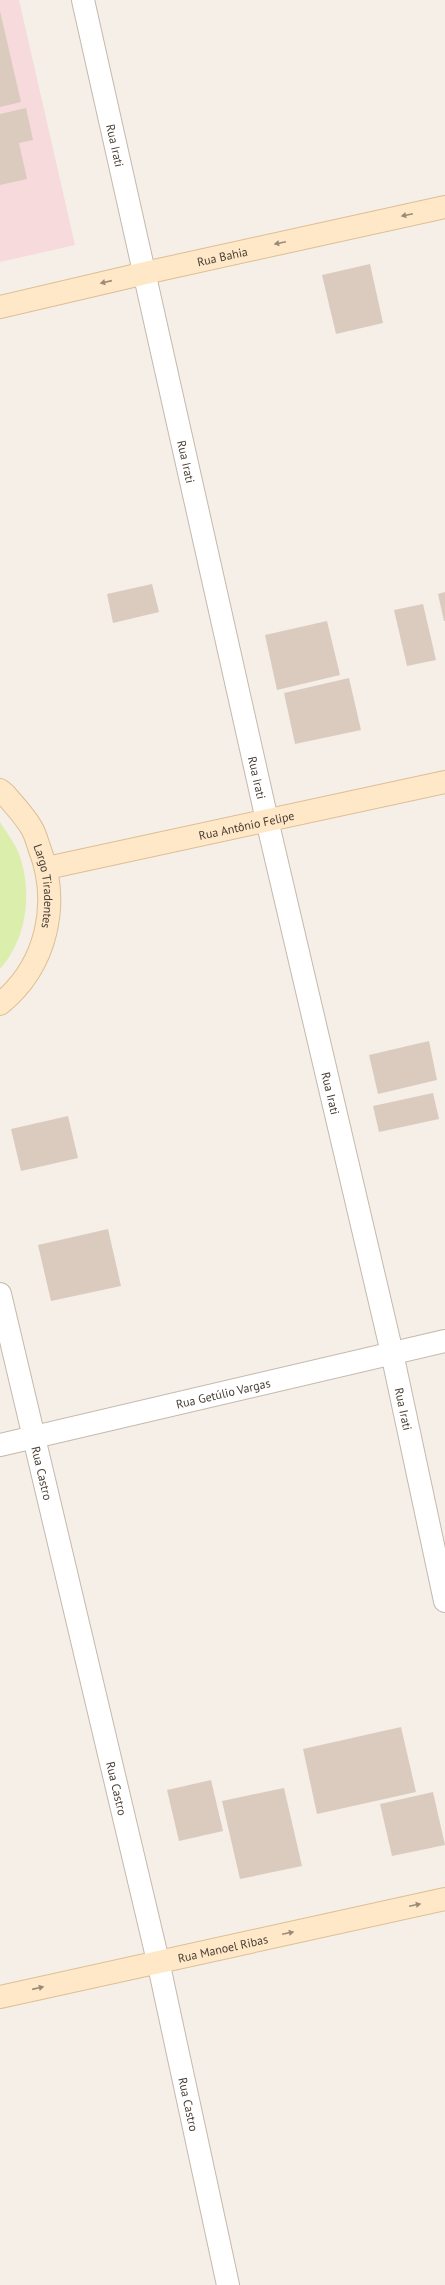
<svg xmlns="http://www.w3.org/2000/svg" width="445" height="2285" font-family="'PT Sans',sans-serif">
<rect width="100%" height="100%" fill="#f5efe7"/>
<path fill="#f7dadb" d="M 0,0 L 19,0 L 75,245 L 0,262 Z"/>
<path fill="#dbeeac" d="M 0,822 C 6,832 15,843 19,854 C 33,892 27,939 0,969 Z"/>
<path fill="#dbcbbe" d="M 0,11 L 21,102 L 0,107 Z
M 26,108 L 33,140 L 19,143 L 27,179 L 0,185 L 0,114 Z
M 370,264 L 383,323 L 336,334 L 322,275 Z
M 152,584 L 159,612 L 113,623 L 107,594 Z
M 445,592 L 445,621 L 444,621 L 438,594 Z
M 423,604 L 436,660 L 407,666 L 394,610 Z
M 327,621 L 340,675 L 277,690 L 265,635 Z
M 349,678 L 361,730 L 295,744 L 284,693 Z
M 429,1041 L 437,1080 L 378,1094 L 369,1055 Z
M 433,1093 L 439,1119 L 379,1132 L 373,1106 Z
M 68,1116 L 78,1158 L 21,1171 L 11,1129 Z
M 108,1229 L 121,1286 L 51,1301 L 38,1245 Z
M 401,1727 L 416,1792 L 317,1814 L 303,1749 Z
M 211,1780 L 223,1831 L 179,1841 L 167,1790 Z
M 284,1788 L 302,1866 L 240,1879 L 222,1801 Z
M 433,1792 L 445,1845 L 392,1856 L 380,1804 Z"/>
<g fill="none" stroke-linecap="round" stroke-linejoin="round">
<defs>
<g id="street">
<path id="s1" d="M 83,0 L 267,820 L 392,1353 L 445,1601"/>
<path id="s2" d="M 0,1294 L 158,1961 L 228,2285"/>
<path id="s3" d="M 0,1445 L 445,1341"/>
</g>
<g id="secondary">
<path id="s4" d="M 0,307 L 154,271 L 445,207"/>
<path id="s5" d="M 0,790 L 5,794 C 13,804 24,815 31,827 C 35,833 37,841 39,847 C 61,903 47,966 0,1004"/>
<path id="s6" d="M 47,868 L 445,782"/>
<path id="s7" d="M 0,1997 L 445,1899"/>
</g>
</defs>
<use href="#street" stroke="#c5b8ac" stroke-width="24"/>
<use href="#secondary" stroke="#ddbe94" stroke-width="24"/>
<use href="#street" stroke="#fff" stroke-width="22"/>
<use href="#secondary" stroke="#ffe8c8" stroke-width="22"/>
</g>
<defs><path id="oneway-solid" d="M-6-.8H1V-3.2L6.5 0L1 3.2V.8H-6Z"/></defs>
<g fill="#9b8a77">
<use href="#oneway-solid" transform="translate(407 215) rotate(168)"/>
<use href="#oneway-solid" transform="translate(280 243) rotate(168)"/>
<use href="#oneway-solid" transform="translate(106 282) rotate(167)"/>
<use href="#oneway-solid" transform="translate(415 1905) rotate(-12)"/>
<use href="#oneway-solid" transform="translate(288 1933) rotate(-12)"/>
<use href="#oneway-solid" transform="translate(38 1988) rotate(-13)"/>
</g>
<g text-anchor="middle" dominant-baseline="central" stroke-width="3.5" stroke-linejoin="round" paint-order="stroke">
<g font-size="12" fill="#493e35" stroke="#fff">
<text stroke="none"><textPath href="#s1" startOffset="149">Rua Irati</textPath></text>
<text stroke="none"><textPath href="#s4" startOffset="228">Rua Bahia</textPath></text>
<text stroke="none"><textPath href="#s1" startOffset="473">Rua Irati</textPath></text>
<text stroke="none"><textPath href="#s1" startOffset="797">Rua Irati</textPath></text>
<text stroke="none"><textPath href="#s6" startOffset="204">Rua Antônio Felipe</textPath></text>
<text stroke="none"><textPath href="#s5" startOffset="110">Largo Tiradentes</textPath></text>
<text stroke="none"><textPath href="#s1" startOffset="1121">Rua Irati</textPath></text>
<text stroke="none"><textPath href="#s3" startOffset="229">Rua Getúlio Vargas</textPath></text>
<text stroke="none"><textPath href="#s1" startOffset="1445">Rua Irati</textPath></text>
<text stroke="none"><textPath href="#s2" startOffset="184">Rua Castro</textPath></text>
<text stroke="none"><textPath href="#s2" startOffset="508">Rua Castro</textPath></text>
<text stroke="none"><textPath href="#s7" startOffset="228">Rua Manoel Ribas</textPath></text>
<text stroke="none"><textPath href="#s2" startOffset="832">Rua Castro</textPath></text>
</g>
</g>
</svg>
